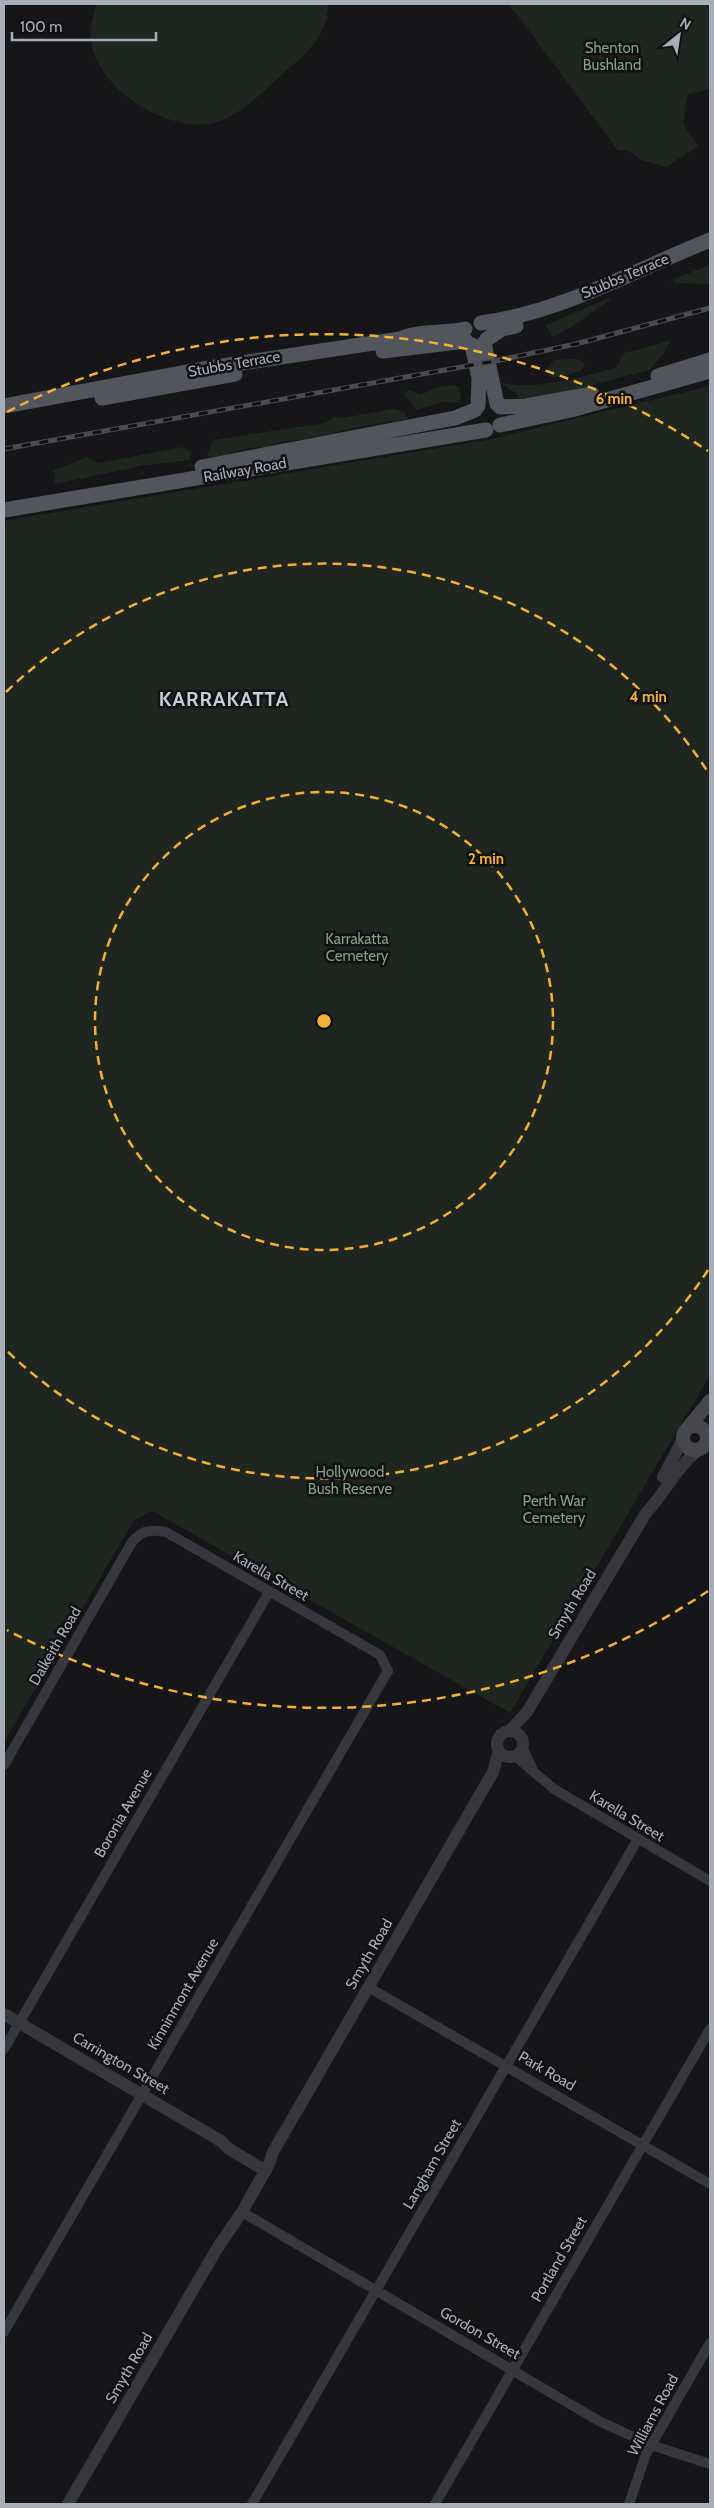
<svg xmlns="http://www.w3.org/2000/svg" width="714" height="2508" font-family="Cabin,sans-serif">
<rect width="100%" height="100%" fill="#161618"/>
<path fill="#1e261f" d="M 97,4 L 328,4 C 328,35 308,52 286,71 C 263,91 239,119 208,124 C 164,130 97,88 91,41 C 89,28 93,16 97,4 Z
M 509,4 L 710,4 L 710,89 L 688,94 L 683,124 L 698,146 L 667,167 L 641,160 L 628,150 L 618,150 Z
M 710,265 L 710,284 L 675,283 L 671,280 Z
M 609,298 L 610,300 L 573,326 L 552,337 L 546,325 Z
M 670,341 L 665,351 L 650,370 L 541,398 L 518,398 L 517,394 L 499,382 C 532,392 583,376 616,368 L 624,353 Z
M 572,359 L 581,360 L 585,365 L 581,371 L 553,378 L 548,374 L 547,368 L 554,360 Z
M 454,385 L 459,387 L 461,398 L 457,403 L 442,402 L 416,410 L 403,393 L 410,390 L 420,395 L 439,387 Z
M 710,386 L 710,1375 L 510,1713 L 152,1511 L 134,1520 L 4,1742 L 4,521 L 492,439 Z
M 394,409 L 405,413 L 408,419 L 358,427 L 301,440 L 284,441 L 269,447 L 248,448 L 220,457 L 207,456 L 213,440 L 325,423 L 334,417 L 342,418 Z
M 183,447 L 191,453 L 190,460 L 146,465 L 55,484 L 53,471 L 87,457 L 99,463 Z"/>
<g fill="none" stroke-linecap="round" stroke-linejoin="round">
<path stroke="#37383d" stroke-width="10" d="M 522,1747 L 532,1768
M 515,1756 L 554,1789 L 710,1881
M 4,1765 L 132,1542 C 143,1530 150,1529 166,1532 L 380,1655 L 388,1671 L 4,2332
M 368,1987 L 710,2184
M 4,2049 L 269,1592
M 242,2212 L 599,2421 L 651,2445 L 710,2464
M 252,2504 L 638,1839
M 435,2504 L 710,2029
M 629,2504 L 646,2454 L 710,2343"/>
<path stroke="#37383d" stroke-width="12" d="M 663,1477 L 683,1439
M 510,1730 L 527,1712 L 646,1513 C 665,1493 675,1469 697,1451
M497 1744a13 13 0 1 1 26 0a13 13 0 1 1-26 0Z
M 4,2014 L 221,2141 L 229,2149 L 266,2171
M 68,2504 L 218,2247 L 242,2212 L 269,2164 L 273,2152 L 493,1772 L 499,1751"/>
<path stroke="#45474d" stroke-width="14" d="M683 1438a12 12 0 1 1 24 0a12 12 0 1 1-24 0Z
M 687,1429 L 710,1401"/>
<path stroke="#53555c" stroke-width="15" d="M 481,323 C 562,312 635,270 710,240
M 487,339 L 502,329 L 516,326
M 484,343 L 497,404
M 472,345 L 479,378 L 478,406
M 383,351 L 466,341
M 658,376 L 710,360
M 102,398 L 235,374
M 4,406 L 215,367 L 400,339 C 420,330 443,334 465,329
M 500,407 L 526,406 L 592,394
M 500,425 L 571,410 L 710,371
M 202,467 L 455,418 L 475,410
M 4,510 L 486,430"/>
<defs>
<path id="rail" d="M 4,449 L 495,361 L 576,344 L 710,308"/>
</defs>
<use href="#rail" stroke="#4a4c52" stroke-width="5"/>
<use href="#rail" stroke="#111113" stroke-width="3" stroke-dasharray="9" stroke-linecap="butt"/>
</g>
<g fill="none" stroke="#f2b134" stroke-width="2.5" stroke-dasharray="9 6">
<circle cx="324" cy="1021" r="229"/>
<path d="M708 1270A458 458 0 0 1 6 1350M6 692A458 458 0 0 1 708 772"/>
<path d="M708 1591A687 687 0 0 1 7 1630M7 412A687 687 0 0 1 708 451"/>
</g>
<g text-anchor="middle" dominant-baseline="central" stroke-width="5" stroke-linejoin="round" paint-order="stroke">
<g font-size="15" fill="#7fa381" stroke="#111113">
<text x="612" y="48">Shenton<tspan x="612" dy="17">Bushland</tspan></text>
<text x="357" y="939">Karrakatta<tspan x="357" dy="17">Cemetery</tspan></text>
<text x="350" y="1472">Hollywood<tspan x="350" dy="17">Bush Reserve</tspan></text>
<text x="554" y="1501">Perth War<tspan x="554" dy="17">Cemetery</tspan></text>
</g>
<g font-size="15" fill="#a8adb8" stroke="#111113">
<text transform="translate(625 276) rotate(-23)">Stubbs Terrace</text>
<text transform="translate(234 364) rotate(-10)">Stubbs Terrace</text>
<text transform="translate(245 470) rotate(-10)">Railway Road</text>
<text transform="translate(271 1576) rotate(30)">Karella Street</text>
<text transform="translate(572 1604) rotate(-59)">Smyth Road</text>
<text transform="translate(55 1646) rotate(-60)">Dalkeith Road</text>
<text transform="translate(123 1813) rotate(-60)">Boronia Avenue</text>
<text transform="translate(627 1816) rotate(31)">Karella Street</text>
<text transform="translate(369 1954) rotate(-60)">Smyth Road</text>
<text transform="translate(183 1994) rotate(-60)">Kinninmont Avenue</text>
<text transform="translate(121 2063) rotate(30)">Carrington Street</text>
<text transform="translate(547 2071) rotate(30)">Park Road</text>
<text transform="translate(432 2164) rotate(-60)">Langham Street</text>
<text transform="translate(559 2259) rotate(-60)">Portland Street</text>
<text transform="translate(480 2333) rotate(30)">Gordon Street</text>
<text transform="translate(129 2368) rotate(-60)">Smyth Road</text>
<text transform="translate(653 2415) rotate(-62)">Williams Road</text>
</g>
<g font-size="20" font-weight="bold" letter-spacing="1" fill="#c9ccd4" stroke="#111113">
<text x="224" y="699">KARRAKATTA</text>
</g>
</g>
<circle cx="324" cy="1021" r="8" fill="#f2b134" stroke="#111113" stroke-width="2.5"/>
<g font-size="15" text-anchor="middle" font-weight="bold" fill="#f2b134" stroke="#111113" stroke-width="5" stroke-linejoin="round" paint-order="stroke">
<text x="614" y="404">6 min</text>
<text x="648" y="702">4 min</text>
<text x="486" y="864">2 min</text>
</g>
<rect width="714" height="2508" fill="none" stroke="#a8adb8" stroke-width="10"/>
<g transform="translate(679 35) rotate(30)" stroke="#111113" stroke-width="4" paint-order="stroke">
<path d="M0-4L9 19L0 12L-9 19Z" fill="#a8adb8"/>
<text y="-8" font-size="14" font-weight="bold" text-anchor="middle" fill="#a8adb8">N</text>
</g>
<path d="M12 32v8h144v-8" fill="none" stroke="#a8adb8" stroke-width="2.5"/>
<text x="20" y="32" font-size="15" fill="#a8adb8" stroke="#111113" stroke-width="4" paint-order="stroke">100 m</text>
</svg>
